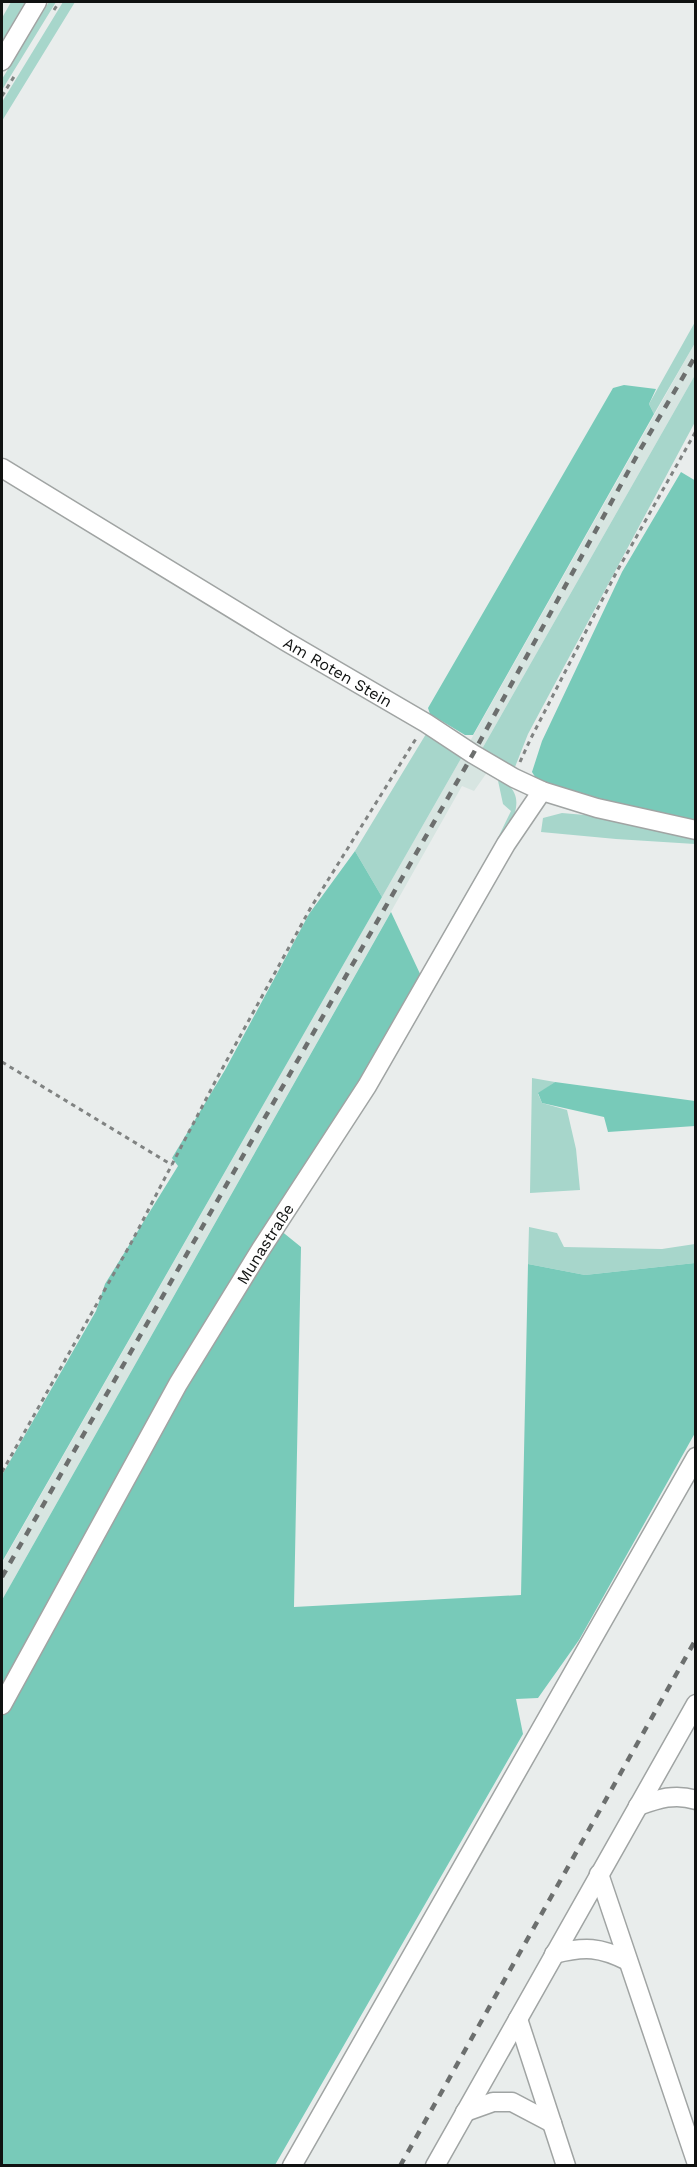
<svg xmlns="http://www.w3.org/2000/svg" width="697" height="2167" font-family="'Work Sans',sans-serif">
<rect width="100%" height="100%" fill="#e9edec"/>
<path fill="#d7e5e1" d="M 695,343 L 695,375 L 482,749 L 469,743 Z
M 463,755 L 488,771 L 474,791 L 462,786 L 2,1600 L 2,1563 Z"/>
<path fill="#a7d6cb" d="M 11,2 L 25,2 L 2,41 L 2,18 Z
M 49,2 L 56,2 L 2,90 L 2,79 Z
M 63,2 L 75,2 L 2,121 L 2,102 Z
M 695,322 L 695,343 L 654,414 L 649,404 Z
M 695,375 L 695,422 L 528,734 L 515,767 L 482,749 Z
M 426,734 L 463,755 L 382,897 L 355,851 Z
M 497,776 C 520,791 520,802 510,827 L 455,924 L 450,921 L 495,844 L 511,811 L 503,804 Z
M 562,813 L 608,817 L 695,839 L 695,844 L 616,839 L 541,832 L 543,818 Z
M 532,1078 L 555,1082 L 538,1094 L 542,1103 L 567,1110 L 576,1149 L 580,1190 L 530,1193 Z
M 529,1227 L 557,1233 L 564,1247 L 662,1249 L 695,1244 L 695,1263 L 585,1275 L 528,1264 Z"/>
<path fill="#78cab9" d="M 624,385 L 656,389 L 649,404 L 654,414 L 473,735 L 465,735 L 430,714 L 428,708 L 613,388 Z
M 681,472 L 696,481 L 695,822 L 663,817 L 537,780 L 532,772 L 542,741 L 622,572 Z
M 355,851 L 382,897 L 2,1562 L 2,1475 L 96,1311 L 105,1284 L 178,1166 L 172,1158 L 225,1070 L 309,914 Z
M 391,912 L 422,978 L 2,1693 L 2,1600 Z
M 555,1082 L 695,1101 L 695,1126 L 608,1132 L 604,1117 L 542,1103 L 538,1093 Z
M 280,1230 L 301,1247 L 294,1607 L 521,1595 L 528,1264 L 585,1275 L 695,1263 L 695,1433 L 579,1640 L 538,1698 L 516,1699 L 523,1734 L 275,2165 L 2,2166 L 2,1717 L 182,1385 Z"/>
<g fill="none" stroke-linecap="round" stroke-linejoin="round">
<defs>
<g id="minor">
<path d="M 2,61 L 37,2"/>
<path id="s1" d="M 2,468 L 287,642 L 426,723 L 473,754 L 514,778 L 542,791 L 597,808 L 696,830"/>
<path id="s2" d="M 2,1705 L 178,1384 L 261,1249 L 367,1086 L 506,844 L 542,791"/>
<path d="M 638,1806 C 658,1799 675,1793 696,1800"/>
<path d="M 599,1874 L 696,2161"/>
<path d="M 554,1954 C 585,1946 600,1947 628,1961"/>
<path d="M 518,2019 L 566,2166"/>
<path d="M 465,2112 L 493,2102 L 512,2102 L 552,2123"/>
<path d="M 292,2166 L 696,1457"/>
<path d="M 435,2166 L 696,1704"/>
</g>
</defs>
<use href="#minor" stroke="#a0a4a3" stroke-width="21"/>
<path stroke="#808382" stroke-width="3" stroke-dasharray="4.5 4.5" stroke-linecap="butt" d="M 54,10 L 59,2
M 2,96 L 15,75
M 520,762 L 530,740 L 616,573 L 696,431
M 2,1062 L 172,1165
M 2,1472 L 130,1245 L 216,1080 L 310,909 L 417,737"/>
<use href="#minor" stroke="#fff" stroke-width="18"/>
<path stroke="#6c6f6e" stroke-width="4.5" stroke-dasharray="8 8" stroke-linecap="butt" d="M 2,1577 L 473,754 L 640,450 L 696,355
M 400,2166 L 696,1639"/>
</g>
<g text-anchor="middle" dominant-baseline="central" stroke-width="5" stroke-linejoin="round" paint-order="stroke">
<g font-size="16" fill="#101211" stroke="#fff">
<text stroke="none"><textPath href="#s1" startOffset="393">Am Roten Stein</textPath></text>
<text stroke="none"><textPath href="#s2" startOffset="531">Munastraße</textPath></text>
</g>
</g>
<rect width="697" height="2167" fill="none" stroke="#101211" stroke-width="6"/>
</svg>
